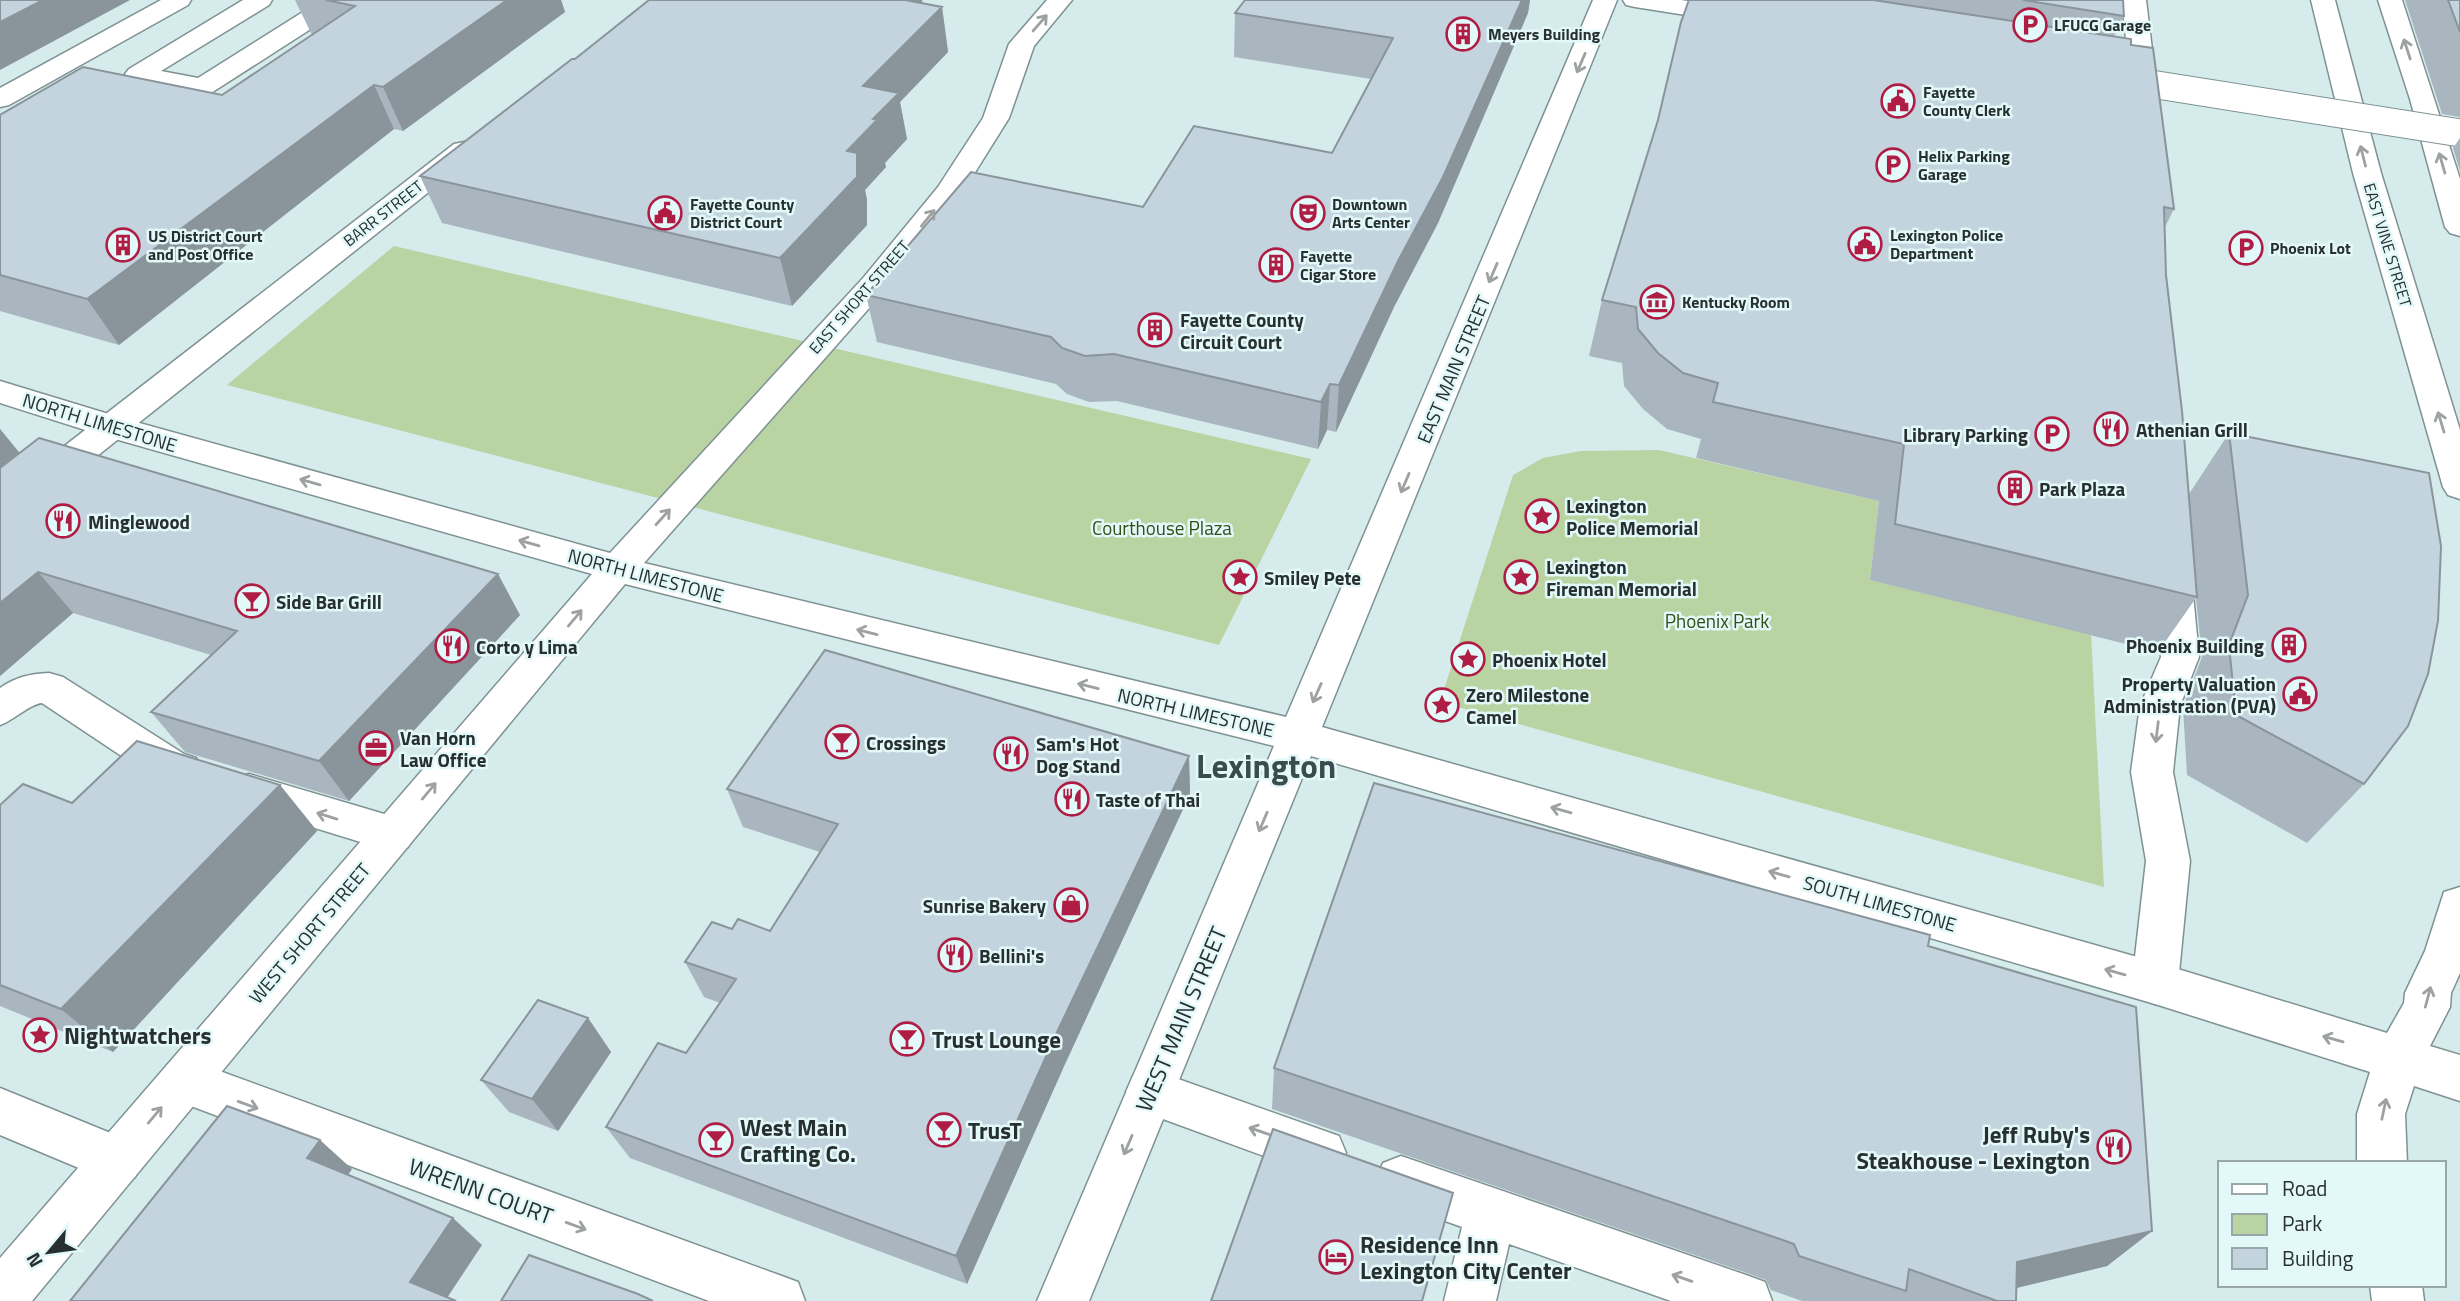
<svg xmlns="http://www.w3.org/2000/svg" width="2460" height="1301" font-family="'Titillium Web',sans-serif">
<rect width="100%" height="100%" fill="#d6ebeb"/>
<path fill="#b9d3a3" d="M 394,246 L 1311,459 L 1219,645 L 227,385 Z
M 1659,450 L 1879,501 L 1870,580 L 2091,633 L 2104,887 L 1440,702 L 1513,475 L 1543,458 L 1581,451 Z"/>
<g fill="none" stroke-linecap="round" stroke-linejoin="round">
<defs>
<path id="minor" d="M 161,0 L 191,0 L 188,5 L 9,105 L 0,107 L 0,88 Z
M 243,0 L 272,0 L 269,5 L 161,71 L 198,78 L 322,0 L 351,0 L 348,5 L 211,93 L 202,95 L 138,82 L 129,79 L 125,74 L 129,69 Z
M 1623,0 L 1681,0 L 1737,9 L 1746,11 L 1749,16 L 1746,21 L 1737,23 L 1635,7 L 1626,5 Z
M 2122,0 L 2146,0 L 2158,99 L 2154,105 L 2145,107 L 2136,105 L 2132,99 Z
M 2378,0 L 2402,0 L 2460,179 L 2460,236 L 2450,233 L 2445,227 L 2410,99 Z
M 464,142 L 474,144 L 478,150 L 474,156 L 13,523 L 0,526 L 0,496 L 454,144 Z
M 2173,560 L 2186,564 L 2191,573 L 2199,657 L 2180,706 L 2173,772 L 2190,861 L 2178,983 L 2171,998 L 2155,1004 L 2139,998 L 2132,983 L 2146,861 L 2131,772 L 2140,706 L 2161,657 L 2155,573 L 2160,564 Z
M 49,673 L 63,677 L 184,754 L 196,758 L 202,770 L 196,782 L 181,787 L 156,779 L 42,703 C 30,704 14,720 0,725 L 0,688 C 16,677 29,674 49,673 Z
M 249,774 L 408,821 L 414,834 L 408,847 L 393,852 L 234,803 L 228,791 L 234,779 Z
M 184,1058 L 779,1275 L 798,1282 L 805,1301 L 709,1301 L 167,1097 L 160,1081 L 167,1065 Z
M 1150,1069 L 1339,1136 L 1346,1153 L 1339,1170 L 1321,1177 L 1133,1108 L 1126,1092 L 1133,1076 Z
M 0,1088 L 135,1143 L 142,1160 L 135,1177 L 117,1184 L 0,1135 Z
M 1401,1156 L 1746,1275 L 1765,1282 L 1772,1301 L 1671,1301 L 1509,1244 L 1496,1301 L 1444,1301 L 1462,1227 L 1383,1199 L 1376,1181 L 1383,1163 Z"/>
<path id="major" d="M 1047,0 L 1072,0 L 1034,46 L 1009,118 L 959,198 L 886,289 L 644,563 L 1286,717 L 1593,0 L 1617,0 L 1322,727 L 2155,962 L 2387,1033 L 2404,1003 L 2405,993 L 2425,951 L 2444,892 L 2460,887 L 2460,973 L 2451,993 L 2450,1007 L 2430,1046 L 2460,1055 L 2460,1101 L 2414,1086 L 2405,1114 L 2407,1163 L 2357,1163 L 2357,1114 L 2370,1072 L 2155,1004 L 1311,756 L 1089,1301 L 1037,1301 L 1274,746 L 625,584 L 32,1301 L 0,1301 L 0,1258 L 592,574 L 101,435 L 0,403 L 0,381 L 125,419 L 610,553 L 864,277 L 938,187 L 983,118 L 1009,44 Z
M 2311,0 L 2335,0 L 2381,173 L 2460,430 L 2460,499 L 2448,495 L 2443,487 L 2353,173 Z
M 2370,1285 L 2422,1285 L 2424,1301 L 2372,1301 Z"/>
</defs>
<use href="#minor" stroke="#7f9293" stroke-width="3"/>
<use href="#major" stroke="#7f9293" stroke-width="3"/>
<use href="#minor" fill="#fff" fill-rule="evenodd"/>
<use href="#major" fill="#fff" fill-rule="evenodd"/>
<defs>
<path id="minor-bridge" d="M 2107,77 L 2460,133"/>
</defs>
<use href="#minor-bridge" stroke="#7f9293" stroke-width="29" stroke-linecap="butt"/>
<use href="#minor-bridge" stroke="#fff" stroke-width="27"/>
</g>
<path fill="#a9b6bf" d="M 295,0 L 561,0 L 565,12 L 403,131 L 394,129 L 119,345 L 0,311 L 0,115 L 222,95 L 312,35 Z
M 1245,0 L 1530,0 L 1528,13 L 1438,223 L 1394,307 L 1336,432 L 1327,430 L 1318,449 L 1117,401 L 1089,402 L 1067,394 L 1056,384 L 877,342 L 866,295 L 1143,207 L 1332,153 L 1371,79 L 1234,57 L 1235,13 Z
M 1689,0 L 2123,0 L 2124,16 L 2114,37 L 2131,45 L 2174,209 L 2165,227 L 2166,275 L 2189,494 L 2229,433 L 2364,784 L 2307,843 L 2187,775 L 2183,707 L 2202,657 L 2196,598 L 2158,652 L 1870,580 L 1879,501 L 1696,458 L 1701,439 L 1667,429 L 1643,409 L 1624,386 L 1622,363 L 1589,356 L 1602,300 L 1658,120 Z
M 2405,0 L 2460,0 L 2460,117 L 2442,114 Z
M 922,3 L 942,7 L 948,52 L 900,102 L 907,139 L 885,163 L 886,167 L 865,190 L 867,200 L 867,225 L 792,306 L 442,223 L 420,176 Z
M 2460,138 L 2460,171 L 2453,148 Z
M 0,429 L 19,453 L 520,615 L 349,801 L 185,752 L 151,712 L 211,655 L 73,613 L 0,676 Z
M 1189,756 L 1190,794 L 1065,1064 L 967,1284 L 630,1158 L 606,1127 L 686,1053 L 720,1003 L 704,997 L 685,962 L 732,929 L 770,931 L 820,852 L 743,827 L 727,789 Z
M 280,785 L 317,831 L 113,1052 L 0,1006 L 0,805 L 72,803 Z
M 1928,946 L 2152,1231 L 2107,1266 L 2016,1288 L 2016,1301 L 1802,1301 L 1771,1290 L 1766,1280 L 1747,1273 L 1272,1109 L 1274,1068 Z
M 588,1018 L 611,1052 L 558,1131 L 509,1112 L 481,1080 Z"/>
<path fill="#89949b" d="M 43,0 L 130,0 L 0,70 L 0,22 Z
M 507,0 L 561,0 L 565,12 L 403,131 L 383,87 Z
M 882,0 L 922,0 L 923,8 Z
M 1522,0 L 1530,0 L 1528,13 L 1438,223 L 1394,307 L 1336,432 L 1339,385 Z
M 942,7 L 948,52 L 900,102 L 907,139 L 885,163 L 886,167 L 865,190 L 867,200 L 867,225 L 792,306 L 780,258 L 847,151 L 863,86 Z
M 374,85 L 394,129 L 119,345 L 87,299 Z
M 1330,384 L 1327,430 L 1318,449 L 1321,402 Z
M 0,429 L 32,468 L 0,493 Z
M 38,572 L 73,613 L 0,676 L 0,603 Z
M 498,574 L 520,615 L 349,801 L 319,761 Z
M 1189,756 L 1190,794 L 1065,1064 L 967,1284 L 956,1256 L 1058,1030 Z
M 280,785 L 317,831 L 113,1052 L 61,1009 Z
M 588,1018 L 611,1052 L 558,1131 L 532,1099 Z
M 320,1140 L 352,1169 L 340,1187 L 307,1158 Z
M 453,1218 L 482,1245 L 445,1301 L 410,1282 Z
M 2152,1231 L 2107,1266 L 1983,1296 L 2017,1262 Z"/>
<path fill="#c4d4de" stroke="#89949b" stroke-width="2" d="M 0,0 L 43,0 L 0,22 Z
M 326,0 L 507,0 L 383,87 L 374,85 L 87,299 L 0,275 L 0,115 L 83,67 L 222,95 L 355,6 Z
M 649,0 L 905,0 L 942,7 L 863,86 L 899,93 L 873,119 L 877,120 L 847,151 L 857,153 L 857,177 L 780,258 L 420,176 L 572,59 L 575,59 Z
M 1245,0 L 1522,0 L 1443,177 L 1398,261 L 1339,385 L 1330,384 L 1321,402 L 1114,354 L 1085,356 L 1062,348 L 1051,337 L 866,295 L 971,172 L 1143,207 L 1194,126 L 1332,153 L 1393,38 L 1235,13 Z
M 1689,0 L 1873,0 L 2131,39 L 2131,45 L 2153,48 L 2174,209 L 2164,207 L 2166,275 L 2182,411 L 2197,597 L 1895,524 L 1904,444 L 1713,402 L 1718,383 L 1683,373 L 1658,353 L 1638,329 L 1636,307 L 1602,300 L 1658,120 L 1681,22 Z
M 2023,0 L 2123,0 L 2124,16 Z
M 2448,0 L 2460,0 L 2460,32 Z
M 2229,433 L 2429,473 L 2441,546 L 2438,621 L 2428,674 L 2408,726 L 2364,784 L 2236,715 L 2229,645 L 2248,595 Z
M 39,438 L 498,574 L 319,761 L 151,712 L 237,631 L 38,572 L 0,603 L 0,468 Z
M 825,650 L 1189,756 L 1058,1030 L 956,1256 L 606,1127 L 658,1043 L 686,1053 L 736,979 L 685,962 L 712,922 L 732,929 L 738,919 L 770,931 L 838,824 L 727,789 Z
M 137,741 L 280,785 L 61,1009 L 0,985 L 0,805 L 23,784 L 72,803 Z
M 1374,783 L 1930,935 L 1928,946 L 2136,1007 L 2152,1231 L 2017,1262 L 2016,1301 L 1997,1301 L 1909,1269 L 1906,1291 L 1799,1256 L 1794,1244 L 1774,1237 L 1274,1068 Z
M 538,1000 L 588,1018 L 532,1099 L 481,1080 Z
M 227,1106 L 320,1140 L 307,1158 L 453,1218 L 410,1282 L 456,1301 L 70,1301 Z
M 1273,1129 L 1453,1193 L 1422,1301 L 1211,1301 Z
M 529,1255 L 638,1294 L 653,1301 L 501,1301 Z"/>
<defs><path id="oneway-shaft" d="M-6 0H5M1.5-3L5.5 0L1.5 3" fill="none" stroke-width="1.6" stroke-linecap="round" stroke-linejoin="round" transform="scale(1.75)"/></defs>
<g stroke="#9ea1a2">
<use href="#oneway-shaft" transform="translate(1040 23) rotate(-49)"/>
<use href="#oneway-shaft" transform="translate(2407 49) rotate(-108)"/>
<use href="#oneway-shaft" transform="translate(1581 63) rotate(113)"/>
<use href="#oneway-shaft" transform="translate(2363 156) rotate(-104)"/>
<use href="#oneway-shaft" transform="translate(2442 163) rotate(-106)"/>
<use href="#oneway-shaft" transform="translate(928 218) rotate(-51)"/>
<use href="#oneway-shaft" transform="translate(1493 273) rotate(113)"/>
<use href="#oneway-shaft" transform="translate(2441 422) rotate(-107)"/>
<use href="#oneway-shaft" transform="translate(310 482) rotate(-164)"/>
<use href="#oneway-shaft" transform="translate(1405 483) rotate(113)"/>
<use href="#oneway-shaft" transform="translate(663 517) rotate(-48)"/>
<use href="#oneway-shaft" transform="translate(529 543) rotate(-164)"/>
<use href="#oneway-shaft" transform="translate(575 618) rotate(-50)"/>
<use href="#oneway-shaft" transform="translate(867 632) rotate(-166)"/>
<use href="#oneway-shaft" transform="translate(1088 686) rotate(-166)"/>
<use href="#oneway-shaft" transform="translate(1317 693) rotate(114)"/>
<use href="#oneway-shaft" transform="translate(2157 732) rotate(97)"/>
<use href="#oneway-shaft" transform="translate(429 791) rotate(-50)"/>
<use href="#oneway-shaft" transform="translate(1561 810) rotate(-164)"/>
<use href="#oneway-shaft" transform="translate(327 816) rotate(-163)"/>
<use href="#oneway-shaft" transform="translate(1263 822) rotate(113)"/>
<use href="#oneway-shaft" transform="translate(1779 874) rotate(-164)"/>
<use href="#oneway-shaft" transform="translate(2115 972) rotate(-164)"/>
<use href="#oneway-shaft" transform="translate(2428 997) rotate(-75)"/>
<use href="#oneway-shaft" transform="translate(2333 1039) rotate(-164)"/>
<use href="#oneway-shaft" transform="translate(248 1105) rotate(20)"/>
<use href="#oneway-shaft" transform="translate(2384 1109) rotate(-78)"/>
<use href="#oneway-shaft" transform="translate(155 1115) rotate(-50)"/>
<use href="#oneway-shaft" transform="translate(1259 1131) rotate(-161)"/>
<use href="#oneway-shaft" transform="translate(1128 1145) rotate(113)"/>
<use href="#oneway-shaft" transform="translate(576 1226) rotate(20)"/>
<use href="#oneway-shaft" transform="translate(1682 1278) rotate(-161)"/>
</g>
<defs>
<symbol id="parking-ring" viewBox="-11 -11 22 22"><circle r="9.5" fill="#e3f8f9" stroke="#b01d44" stroke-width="1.5"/><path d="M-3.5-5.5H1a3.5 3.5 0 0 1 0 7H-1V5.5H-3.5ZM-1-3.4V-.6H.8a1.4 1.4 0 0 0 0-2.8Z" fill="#b01d44"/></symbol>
<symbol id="building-ring" viewBox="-11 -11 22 22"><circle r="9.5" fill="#e3f8f9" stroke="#b01d44" stroke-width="1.5"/><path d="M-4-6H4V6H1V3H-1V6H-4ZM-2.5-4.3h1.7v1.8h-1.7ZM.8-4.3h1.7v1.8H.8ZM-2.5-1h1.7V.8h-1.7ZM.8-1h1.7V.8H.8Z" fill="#b01d44"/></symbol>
<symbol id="civic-ring" viewBox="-11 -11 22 22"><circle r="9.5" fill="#e3f8f9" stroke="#b01d44" stroke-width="1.5"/><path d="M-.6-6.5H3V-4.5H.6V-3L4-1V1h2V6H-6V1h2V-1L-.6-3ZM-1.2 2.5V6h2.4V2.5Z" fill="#b01d44"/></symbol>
<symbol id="theatre-ring" viewBox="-11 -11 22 22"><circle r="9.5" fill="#e3f8f9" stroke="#b01d44" stroke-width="1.5"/><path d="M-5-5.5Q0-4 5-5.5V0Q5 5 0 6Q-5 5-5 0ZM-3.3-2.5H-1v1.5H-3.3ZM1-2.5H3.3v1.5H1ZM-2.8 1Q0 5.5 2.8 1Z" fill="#b01d44"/></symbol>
<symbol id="museum-ring" viewBox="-11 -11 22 22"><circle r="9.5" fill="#e3f8f9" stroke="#b01d44" stroke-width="1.5"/><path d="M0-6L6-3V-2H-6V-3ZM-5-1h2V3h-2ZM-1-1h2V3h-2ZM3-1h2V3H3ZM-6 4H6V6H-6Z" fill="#b01d44"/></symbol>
<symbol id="restaurant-ring" viewBox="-11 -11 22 22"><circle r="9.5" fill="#e3f8f9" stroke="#b01d44" stroke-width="1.5"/><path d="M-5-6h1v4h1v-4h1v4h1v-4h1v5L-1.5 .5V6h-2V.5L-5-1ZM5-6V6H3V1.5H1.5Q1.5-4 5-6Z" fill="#b01d44"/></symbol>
<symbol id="sight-ring" viewBox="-11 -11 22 22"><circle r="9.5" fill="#e3f8f9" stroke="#b01d44" stroke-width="1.5"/><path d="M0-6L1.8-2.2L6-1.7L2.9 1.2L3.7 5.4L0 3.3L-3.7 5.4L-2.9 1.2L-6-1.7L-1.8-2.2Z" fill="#b01d44"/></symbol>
<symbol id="bar-ring" viewBox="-11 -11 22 22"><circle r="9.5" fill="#e3f8f9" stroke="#b01d44" stroke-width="1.5"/><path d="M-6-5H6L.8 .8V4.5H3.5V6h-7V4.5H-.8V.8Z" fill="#b01d44"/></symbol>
<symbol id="office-ring" viewBox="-11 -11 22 22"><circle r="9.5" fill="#e3f8f9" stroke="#b01d44" stroke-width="1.5"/><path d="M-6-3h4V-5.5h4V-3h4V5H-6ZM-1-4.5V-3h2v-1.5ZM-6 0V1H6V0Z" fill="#b01d44"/></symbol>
<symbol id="shop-ring" viewBox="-11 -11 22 22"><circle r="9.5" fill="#e3f8f9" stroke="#b01d44" stroke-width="1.5"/><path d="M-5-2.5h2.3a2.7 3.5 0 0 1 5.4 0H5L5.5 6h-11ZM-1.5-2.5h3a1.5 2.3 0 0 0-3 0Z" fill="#b01d44"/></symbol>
<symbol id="hotel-ring" viewBox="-11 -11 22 22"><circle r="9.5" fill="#e3f8f9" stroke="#b01d44" stroke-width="1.5"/><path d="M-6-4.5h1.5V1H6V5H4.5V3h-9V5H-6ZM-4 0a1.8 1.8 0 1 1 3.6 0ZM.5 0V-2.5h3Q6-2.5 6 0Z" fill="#b01d44"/></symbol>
</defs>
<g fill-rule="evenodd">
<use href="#parking-ring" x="2011" y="6" width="38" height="38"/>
<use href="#building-ring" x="1444" y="15" width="38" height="38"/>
<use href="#civic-ring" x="1879" y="82" width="38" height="38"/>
<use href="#parking-ring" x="1874" y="146" width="38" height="38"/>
<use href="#civic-ring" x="646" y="194" width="38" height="38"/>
<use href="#theatre-ring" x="1289" y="194" width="38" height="38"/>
<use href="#civic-ring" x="1846" y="225" width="38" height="38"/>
<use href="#building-ring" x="104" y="226" width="38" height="38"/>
<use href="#parking-ring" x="2227" y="229" width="38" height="38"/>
<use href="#building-ring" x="1257" y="246" width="38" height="38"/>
<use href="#museum-ring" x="1638" y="283" width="38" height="38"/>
<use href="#building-ring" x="1136" y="311" width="38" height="38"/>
<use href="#restaurant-ring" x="2092" y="410" width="38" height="38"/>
<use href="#parking-ring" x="2033" y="415" width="38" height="38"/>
<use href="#building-ring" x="1996" y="469" width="38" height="38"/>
<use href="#sight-ring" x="1523" y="497" width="38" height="38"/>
<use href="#restaurant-ring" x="44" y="502" width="38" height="38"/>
<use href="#sight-ring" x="1221" y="558" width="38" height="38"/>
<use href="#sight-ring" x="1502" y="558" width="38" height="38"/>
<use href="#bar-ring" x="233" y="582" width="38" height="38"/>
<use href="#building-ring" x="2270" y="626" width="38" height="38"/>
<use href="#restaurant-ring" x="433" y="627" width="38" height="38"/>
<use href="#sight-ring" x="1449" y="640" width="38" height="38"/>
<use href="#civic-ring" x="2281" y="675" width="38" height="38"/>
<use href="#sight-ring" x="1423" y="686" width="38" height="38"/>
<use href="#bar-ring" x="823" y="723" width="38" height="38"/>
<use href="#office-ring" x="357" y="729" width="38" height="38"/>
<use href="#restaurant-ring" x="992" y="735" width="38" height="38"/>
<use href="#restaurant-ring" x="1053" y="780" width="38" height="38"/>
<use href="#shop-ring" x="1052" y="886" width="38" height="38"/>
<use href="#restaurant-ring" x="936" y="936" width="38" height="38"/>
<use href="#sight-ring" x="21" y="1016" width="38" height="38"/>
<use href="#bar-ring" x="888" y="1020" width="38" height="38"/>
<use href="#bar-ring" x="925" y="1111" width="38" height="38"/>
<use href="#bar-ring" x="697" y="1121" width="38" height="38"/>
<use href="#restaurant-ring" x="2095" y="1128" width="38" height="38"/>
<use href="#hotel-ring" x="1317" y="1238" width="38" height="38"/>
</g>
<g text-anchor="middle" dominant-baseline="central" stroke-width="5" stroke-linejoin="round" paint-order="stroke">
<g font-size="16" font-weight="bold" fill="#282f30" stroke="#e3f8f9" text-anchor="start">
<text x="2054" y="25">LFUCG Garage</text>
<text x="1488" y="34">Meyers Building</text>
<text x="1923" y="92">Fayette<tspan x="1923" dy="18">County Clerk</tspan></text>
<text x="1918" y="156">Helix Parking<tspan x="1918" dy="18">Garage</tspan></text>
<text x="690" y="204">Fayette County<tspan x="690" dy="18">District Court</tspan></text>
<text x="1332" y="204">Downtown<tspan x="1332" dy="18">Arts Center</tspan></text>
<text x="1890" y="235">Lexington Police<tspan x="1890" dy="18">Department</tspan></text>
<text x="148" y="236">US District Court<tspan x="148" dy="18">and Post Office</tspan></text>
<text x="2270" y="248">Phoenix Lot</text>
<text x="1300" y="256">Fayette<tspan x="1300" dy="18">Cigar Store</tspan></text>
<text x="1682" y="302">Kentucky Room</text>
</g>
<g font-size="16" fill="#282f30" stroke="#e3f8f9">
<text transform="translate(383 213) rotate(-38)">BARR STREET</text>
<text transform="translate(2388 245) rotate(73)">EAST VINE STREET</text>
<text transform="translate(859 297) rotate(-49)">EAST SHORT STREET</text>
</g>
<g font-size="19" font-weight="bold" fill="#282f30" stroke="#e3f8f9" text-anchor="start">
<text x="1180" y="319">Fayette County<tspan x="1180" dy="22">Circuit Court</tspan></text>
<text x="2136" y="429">Athenian Grill</text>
<text x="2028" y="434" text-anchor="end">Library Parking</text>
<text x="2039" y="488">Park Plaza</text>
<text x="1566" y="505">Lexington<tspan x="1566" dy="22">Police Memorial</tspan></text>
<text x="88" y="521">Minglewood</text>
<text x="1546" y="566">Lexington<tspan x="1546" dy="22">Fireman Memorial</tspan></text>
<text x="1264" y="577">Smiley Pete</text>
<text x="276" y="601">Side Bar Grill</text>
<text x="2264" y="645" text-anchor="end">Phoenix Building</text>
<text x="476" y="646">Corto y Lima</text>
<text x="1492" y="659">Phoenix Hotel</text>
<text x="2276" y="683" text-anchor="end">Property Valuation<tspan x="2276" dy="22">Administration (PVA)</tspan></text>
<text x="1466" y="694">Zero Milestone<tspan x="1466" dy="22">Camel</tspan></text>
<text x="400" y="737">Van Horn<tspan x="400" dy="22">Law Office</tspan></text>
<text x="866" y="742">Crossings</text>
<text x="1036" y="743">Sam's Hot<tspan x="1036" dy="22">Dog Stand</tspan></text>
<text x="1096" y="799">Taste of Thai</text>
<text x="1046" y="905" text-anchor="end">Sunrise Bakery</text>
<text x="979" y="955">Bellini's</text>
</g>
<g font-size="19" fill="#282f30" stroke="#e3f8f9">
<text transform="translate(1453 369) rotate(-67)">EAST MAIN STREET</text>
<text transform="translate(100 422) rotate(17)">NORTH LIMESTONE</text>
<text transform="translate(646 575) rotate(15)">NORTH LIMESTONE</text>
<text transform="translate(1196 712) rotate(13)">NORTH LIMESTONE</text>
<text transform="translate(1880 903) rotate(16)">SOUTH LIMESTONE</text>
<text transform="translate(309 933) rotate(-50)">WEST SHORT STREET</text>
</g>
<g font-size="19" fill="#334d13" stroke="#e3f8f9">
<text x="1162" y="527">Courthouse Plaza</text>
<text x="1717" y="620">Phoenix Park</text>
</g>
<g font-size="23" fill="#282f30" stroke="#e3f8f9">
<text transform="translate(1181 1019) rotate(-67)">WEST MAIN STREET</text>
<text transform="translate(481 1191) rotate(20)">WRENN COURT</text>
</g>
<g font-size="23" font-weight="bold" fill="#282f30" stroke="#e3f8f9" text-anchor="start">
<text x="64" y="1035">Nightwatchers</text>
<text x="932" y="1039">Trust Lounge</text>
<text x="740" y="1127">West Main<tspan x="740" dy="26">Crafting Co.</tspan></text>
<text x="968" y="1130">TrusT</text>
<text x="2090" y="1134" text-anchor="end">Jeff Ruby's<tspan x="2090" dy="26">Steakhouse - Lexington</tspan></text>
<text x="1360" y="1244">Residence Inn<tspan x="1360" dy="26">Lexington City Center</tspan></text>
</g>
<g font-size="33" font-weight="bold" fill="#3a4c4d" stroke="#e3f8f9">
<text x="1266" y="766">Lexington</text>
</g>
</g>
<rect x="2218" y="1161" width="228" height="126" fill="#e3f8f9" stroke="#98a8a9" stroke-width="2"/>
<rect x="2232" y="1184" width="35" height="10" fill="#ffffff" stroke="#98a8a9" stroke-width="2"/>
<text x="2282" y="1196" font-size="21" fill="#282f30">Road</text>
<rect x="2232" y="1214" width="35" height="21" fill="#b9d3a3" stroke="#98a8a9" stroke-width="2"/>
<text x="2282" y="1231" font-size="21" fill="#282f30">Park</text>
<rect x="2232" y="1248" width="35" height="21" fill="#c4d4de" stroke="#98a8a9" stroke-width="2"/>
<text x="2282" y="1266" font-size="21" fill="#282f30">Building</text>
<g transform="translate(49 1252) rotate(241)" stroke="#e3f8f9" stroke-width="5" paint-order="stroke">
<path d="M0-5L12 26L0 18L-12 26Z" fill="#282f30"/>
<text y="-10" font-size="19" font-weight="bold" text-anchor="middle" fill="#282f30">N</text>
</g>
</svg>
